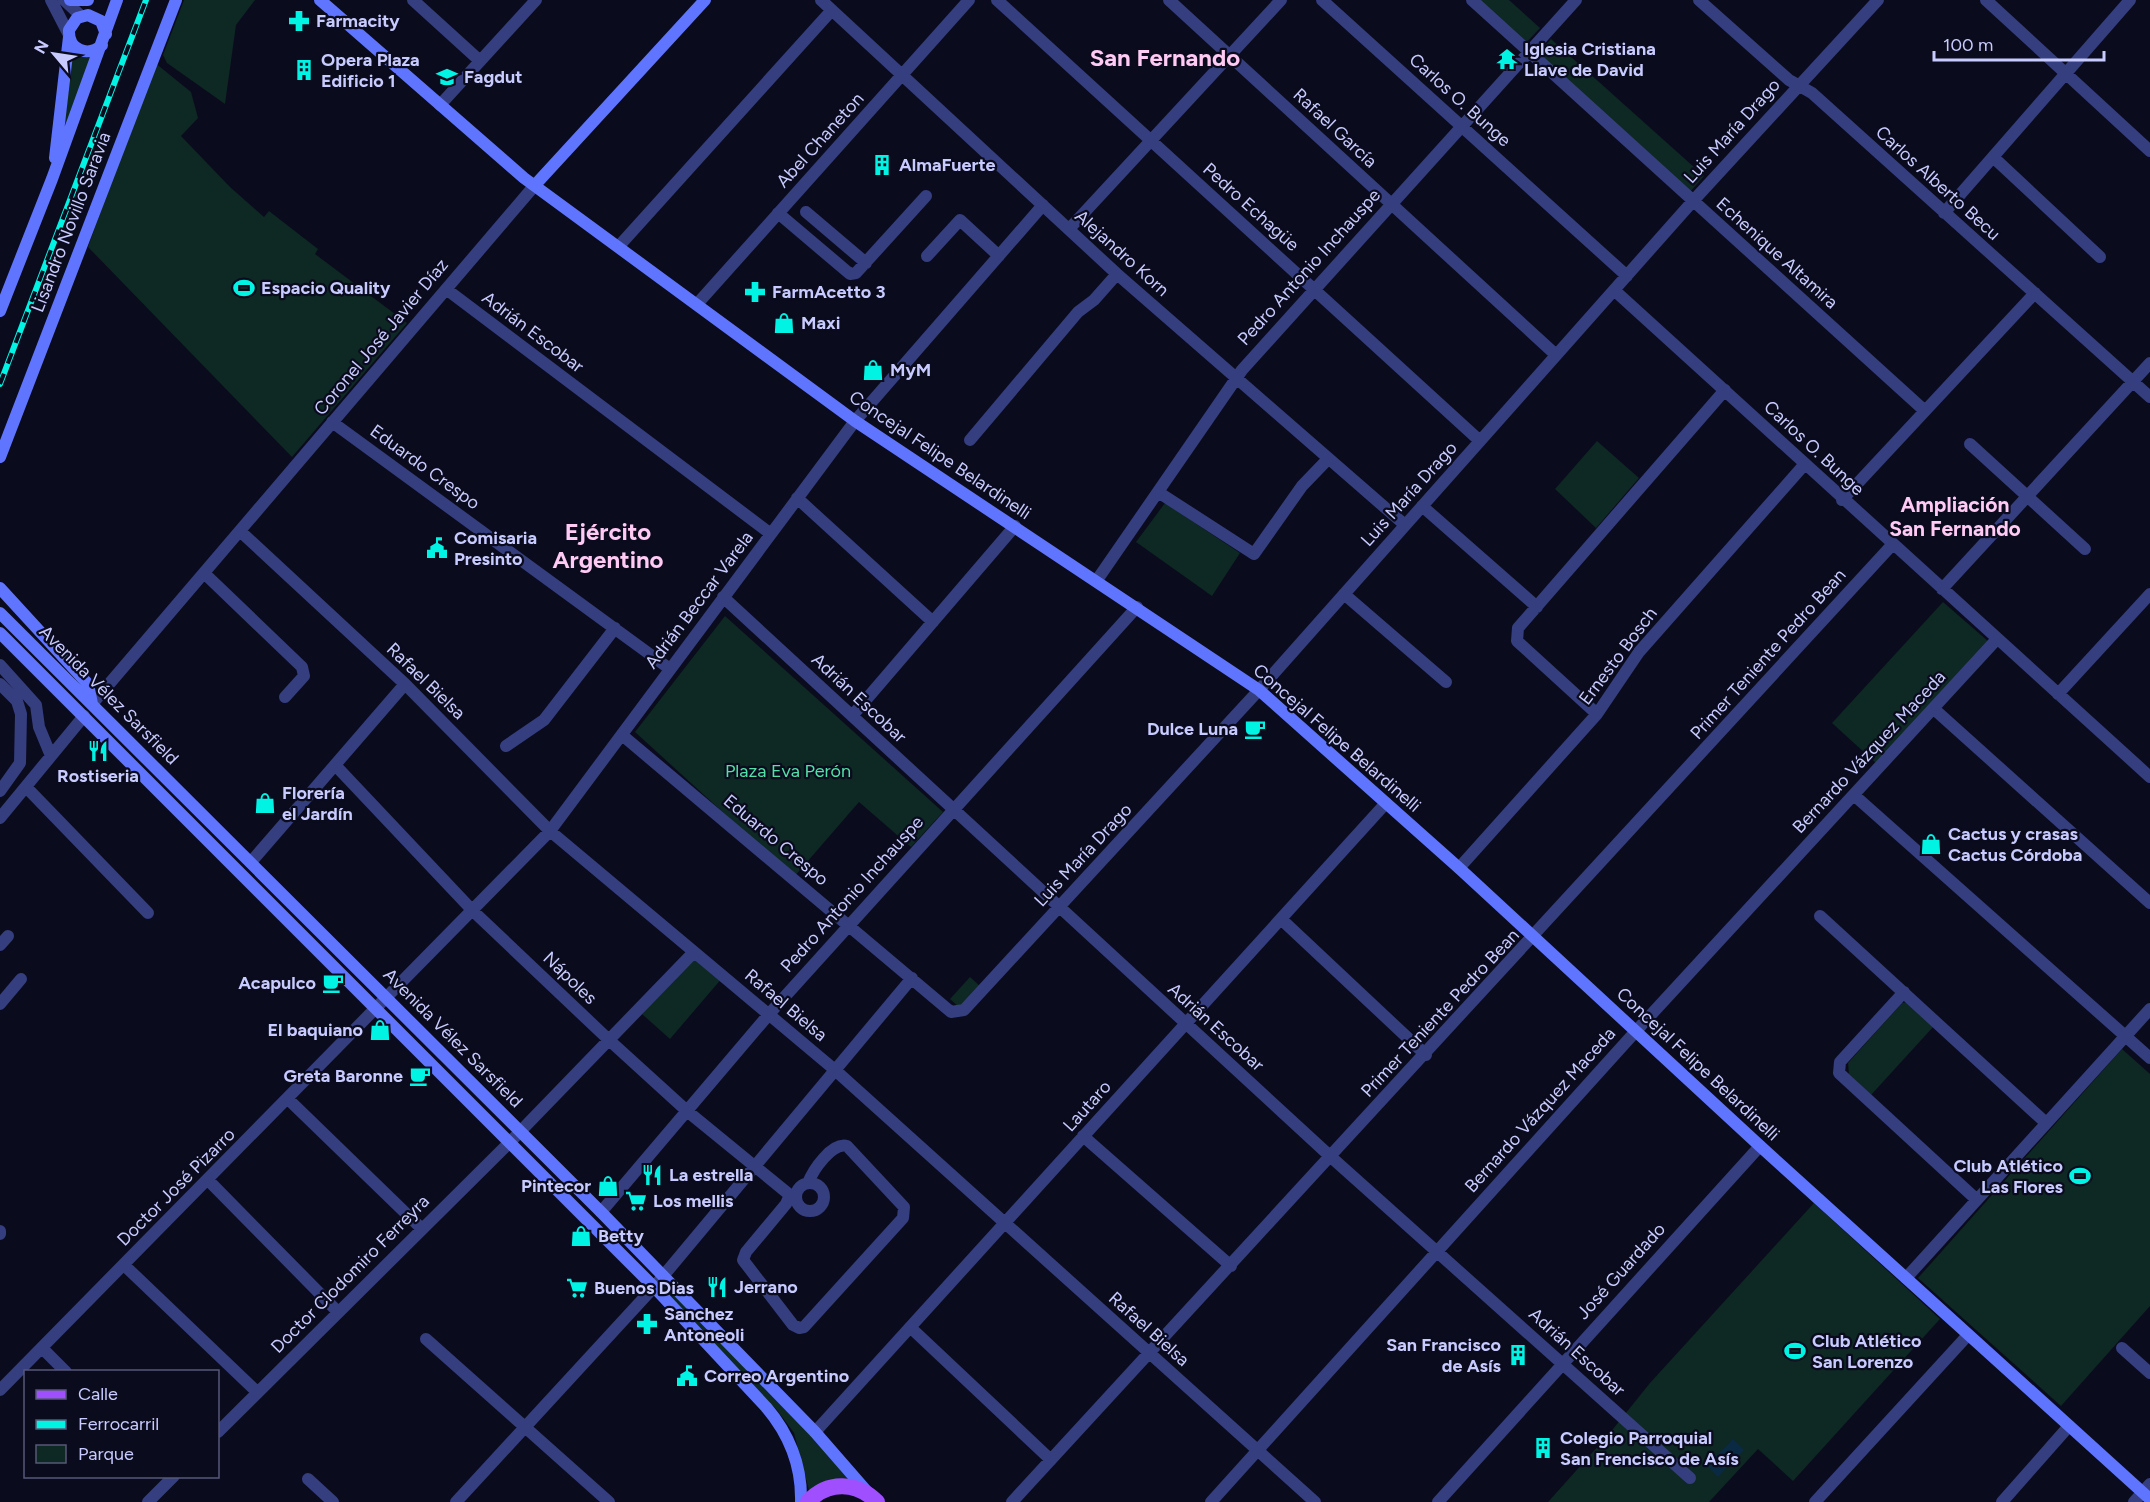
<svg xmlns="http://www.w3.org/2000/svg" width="2150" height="1502" font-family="Figtree,sans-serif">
<rect width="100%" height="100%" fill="#0b0b1e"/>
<path fill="#0e2823" d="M 184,0 L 255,0 L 236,25 L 225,104 L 167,63 L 163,55 Z
M 1478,0 L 1509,0 L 1540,28 L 1526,43 Z
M 1551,39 L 1704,176 L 1690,192 L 1538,54 Z
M 73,53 L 93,59 L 61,151 Z
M 154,62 L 191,92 L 198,118 L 181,136 L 230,187 L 264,217 L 269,211 L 318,249 L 315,254 L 407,323 L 292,457 L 88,247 Z
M 1597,441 L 1639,478 L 1596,528 L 1555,489 Z
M 1165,503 L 1240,553 L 1212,596 L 1136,542 Z
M 1943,602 L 1989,642 L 1877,764 L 1832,723 Z
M 725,616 L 943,812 L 911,847 L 859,802 L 794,877 L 635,732 Z
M 694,952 L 723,977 L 670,1039 L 642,1014 Z
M 970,977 L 981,987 L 961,1009 L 950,999 Z
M 1908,1002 L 1934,1026 L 1871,1095 L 1849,1074 L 1848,1063 L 1902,1003 Z
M 2122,1049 L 2150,1074 L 2150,1306 L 2061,1406 L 1918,1278 Z
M 1814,1203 L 1940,1319 L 1793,1481 L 1758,1449 L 1709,1502 L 1548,1502 L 1609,1434 L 1650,1383 Z
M 665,1284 L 828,1454 L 850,1479 C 833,1477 823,1484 810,1494 L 794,1433 L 777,1410 L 660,1288 Z"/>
<path fill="#0a2943" d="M 1733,1439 L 1744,1450 L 1718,1477 L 1707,1466 Z"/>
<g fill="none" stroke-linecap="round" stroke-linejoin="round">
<path stroke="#353e7e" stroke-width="12" d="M 51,0 L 69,35
M 64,0 L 81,16
M 413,0 L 479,60
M 821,0 L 1117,274 L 1405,525
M 997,0 L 1480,441
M 1169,0 L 1556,355
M 1322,0 L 1627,276
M 1472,0 L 1925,411
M 1699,0 L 1789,80 L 1812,93 L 2150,397
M 1986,0 L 2150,151
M 440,105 L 536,0
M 1993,157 L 2100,257
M 806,212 L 866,263
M 778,213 L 850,274 L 856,273 L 926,196
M 1944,213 L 2130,0
M 1069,229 L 1281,0
M 619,246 L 832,10
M 927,256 L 960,220 L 999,256
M 446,289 L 771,534
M 1614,290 L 2150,777
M 698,303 L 969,0
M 332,422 L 670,669
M 970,440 L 1078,312 L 1094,300 L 1117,274
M 1970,444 L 2085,549
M 1158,492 L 1254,554 L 1302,486 L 1328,459
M 797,498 L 933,622
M 1842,500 L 2035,293
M 1422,506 L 1537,607
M 240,531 L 405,684 L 550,831 L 835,1070 L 1315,1502
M 204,573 L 302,667 L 304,676 L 285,697
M 1097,580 L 1242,370 L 1576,0
M 1942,589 L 2150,363
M 1344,594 L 1446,682
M 723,597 L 1331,1157 L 1690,1478
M 0,665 L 36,705 L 39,727 L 51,756
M 0,684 L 17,701 L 21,714 L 20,763 L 0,791
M 2058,694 L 2150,594
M 92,704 L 535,185
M 1934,709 L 2150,903
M 1597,714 L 1517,641 L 1518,628 L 1725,390
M 852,716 L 1015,526
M 622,735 L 951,1012 L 964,1010 L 1259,690 L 1693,201 L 1878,0
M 506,746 L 544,720 L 615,628
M 335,765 L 473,911 L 609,1040 L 687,1111 L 796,1200
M 26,787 L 148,913
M 1855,796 L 2150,1058
M 0,818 L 84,716
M 251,862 L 405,684
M 1459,868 L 1597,714 L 1639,652 L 1804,465
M 1820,916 L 2046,1123
M 1281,919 L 1426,1055
M 0,945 L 8,936
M 1904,992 L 1840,1062 L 1839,1073 L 1977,1200
M 0,1004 L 21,979
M 288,1099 L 421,1228
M 1083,1136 L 1231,1266
M 208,1180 L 338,1312
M796 1197a14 14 0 1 1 28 0a14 14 0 1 1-28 0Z
M 790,1195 L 786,1204 L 746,1252 L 743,1260 L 793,1325 L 799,1328 L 804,1327 L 903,1218 L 904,1207 L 847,1146 C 832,1142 813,1170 808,1183
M 601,1212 L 770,1013 L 1137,607
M 0,1231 L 0,1234
M 124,1265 L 257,1392
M 1906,1278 L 2150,1009
M 910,1327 L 1051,1460
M 426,1339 L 609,1502
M 42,1348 L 66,1372
M 2122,1348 L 2150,1373
M 0,1390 L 550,831 L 855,421 L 1043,205
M 218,1432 L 510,1142 L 694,952
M 815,1432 L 1386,803
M 308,1479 L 333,1502
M 148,1502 L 174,1476
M 456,1502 L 654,1287 L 912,978
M 1012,1502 L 1892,545
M 1211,1502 L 1636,1031 L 1997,639
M 1438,1502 L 1760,1146
M 1815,1502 L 1968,1335
M 2002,1502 L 2069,1426
M 2134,1502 L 2150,1484"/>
<path stroke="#5f75ff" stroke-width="12" d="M 70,0 L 88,0
M 320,0 L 524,178 L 855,421 L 1259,690 L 1459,868 L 1760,1146 L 2150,1499
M 102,45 C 88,58 68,50 69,30 L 77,18 L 88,15 L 101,21 L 106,34
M 55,158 L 69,37
M 535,185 L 705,0
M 0,311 L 52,179 L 117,0
M 0,457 L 176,0
M 0,588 L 88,684 L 92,704
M 0,613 L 601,1212 L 815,1432 L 869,1494
M 0,633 L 654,1287 L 766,1407 C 789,1434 802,1465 801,1502"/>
<path stroke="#a04fff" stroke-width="16" d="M 808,1502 C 828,1480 857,1482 877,1502"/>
<defs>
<path id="rail" d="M 0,384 L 146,0"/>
</defs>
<use href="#rail" stroke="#00f3e3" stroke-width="6"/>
<use href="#rail" stroke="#0b0b1e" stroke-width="4" stroke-dasharray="11" stroke-linecap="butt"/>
</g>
<defs>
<symbol id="pharmacy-bare" viewBox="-9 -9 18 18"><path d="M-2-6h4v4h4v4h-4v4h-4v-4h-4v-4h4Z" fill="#00f3e3" stroke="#0b0b1e" stroke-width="2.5" paint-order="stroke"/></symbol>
<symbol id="temple-bare" viewBox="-9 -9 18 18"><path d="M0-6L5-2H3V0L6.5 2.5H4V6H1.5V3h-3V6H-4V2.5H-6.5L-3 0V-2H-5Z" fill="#00f3e3" stroke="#0b0b1e" stroke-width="2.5" paint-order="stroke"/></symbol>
<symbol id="building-bare" viewBox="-9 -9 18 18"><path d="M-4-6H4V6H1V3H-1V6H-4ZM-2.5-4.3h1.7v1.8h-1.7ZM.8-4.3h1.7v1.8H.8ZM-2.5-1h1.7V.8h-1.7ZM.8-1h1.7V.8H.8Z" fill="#00f3e3" stroke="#0b0b1e" stroke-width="2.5" paint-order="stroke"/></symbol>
<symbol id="school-bare" viewBox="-9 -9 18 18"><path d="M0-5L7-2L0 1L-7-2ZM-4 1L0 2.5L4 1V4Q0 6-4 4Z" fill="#00f3e3" stroke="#0b0b1e" stroke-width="2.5" paint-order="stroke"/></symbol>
<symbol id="stadium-bare" viewBox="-9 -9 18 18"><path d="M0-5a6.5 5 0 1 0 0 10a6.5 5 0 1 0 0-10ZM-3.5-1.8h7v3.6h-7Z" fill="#00f3e3" stroke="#0b0b1e" stroke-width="2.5" paint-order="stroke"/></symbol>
<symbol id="shop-bare" viewBox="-9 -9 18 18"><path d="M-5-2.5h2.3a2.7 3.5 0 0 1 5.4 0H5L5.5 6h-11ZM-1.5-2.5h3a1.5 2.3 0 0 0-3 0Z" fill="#00f3e3" stroke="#0b0b1e" stroke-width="2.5" paint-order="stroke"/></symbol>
<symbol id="civic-bare" viewBox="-9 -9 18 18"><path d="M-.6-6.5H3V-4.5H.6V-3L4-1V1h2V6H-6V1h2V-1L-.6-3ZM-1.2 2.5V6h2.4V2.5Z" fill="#00f3e3" stroke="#0b0b1e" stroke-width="2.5" paint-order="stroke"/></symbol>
<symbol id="cafe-bare" viewBox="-9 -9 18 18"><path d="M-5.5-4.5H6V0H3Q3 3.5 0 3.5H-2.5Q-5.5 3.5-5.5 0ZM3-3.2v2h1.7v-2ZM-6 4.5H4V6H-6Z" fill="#00f3e3" stroke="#0b0b1e" stroke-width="2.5" paint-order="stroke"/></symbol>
<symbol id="restaurant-bare" viewBox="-9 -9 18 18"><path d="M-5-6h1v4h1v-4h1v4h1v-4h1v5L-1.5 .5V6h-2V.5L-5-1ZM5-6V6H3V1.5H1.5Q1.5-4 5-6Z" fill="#00f3e3" stroke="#0b0b1e" stroke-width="2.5" paint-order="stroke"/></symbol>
<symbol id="supermarket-bare" viewBox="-9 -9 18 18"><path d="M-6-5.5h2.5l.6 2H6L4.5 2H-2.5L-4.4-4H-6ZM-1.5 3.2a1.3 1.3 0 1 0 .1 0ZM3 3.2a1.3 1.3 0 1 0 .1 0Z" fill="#00f3e3" stroke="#0b0b1e" stroke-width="2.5" paint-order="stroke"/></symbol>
</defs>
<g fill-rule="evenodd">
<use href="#pharmacy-bare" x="284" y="6" width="30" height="30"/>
<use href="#temple-bare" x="1492" y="44" width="30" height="30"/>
<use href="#building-bare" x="289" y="55" width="30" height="30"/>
<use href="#school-bare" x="432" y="62" width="30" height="30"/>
<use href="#building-bare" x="867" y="150" width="30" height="30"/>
<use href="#stadium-bare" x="229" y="273" width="30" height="30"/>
<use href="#pharmacy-bare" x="740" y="277" width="30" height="30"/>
<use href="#shop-bare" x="769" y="308" width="30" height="30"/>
<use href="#shop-bare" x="858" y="355" width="30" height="30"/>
<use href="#civic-bare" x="422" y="533" width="30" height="30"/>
<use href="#cafe-bare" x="1240" y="714" width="30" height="30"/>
<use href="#restaurant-bare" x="83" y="736" width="30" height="30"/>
<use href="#shop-bare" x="250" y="788" width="30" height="30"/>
<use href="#shop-bare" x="1916" y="829" width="30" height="30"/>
<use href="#cafe-bare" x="318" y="968" width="30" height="30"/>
<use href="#shop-bare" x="365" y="1015" width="30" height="30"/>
<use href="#cafe-bare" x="405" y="1061" width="30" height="30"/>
<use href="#restaurant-bare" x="637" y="1160" width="30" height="30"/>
<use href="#stadium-bare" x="2065" y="1161" width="30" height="30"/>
<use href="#shop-bare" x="593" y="1171" width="30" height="30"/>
<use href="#supermarket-bare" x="621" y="1186" width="30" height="30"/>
<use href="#shop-bare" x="566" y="1221" width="30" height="30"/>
<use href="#restaurant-bare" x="702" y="1272" width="30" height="30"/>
<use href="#supermarket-bare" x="562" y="1273" width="30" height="30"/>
<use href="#pharmacy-bare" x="632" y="1309" width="30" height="30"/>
<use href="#stadium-bare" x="1780" y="1336" width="30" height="30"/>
<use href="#building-bare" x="1503" y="1340" width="30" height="30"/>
<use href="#civic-bare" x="672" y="1361" width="30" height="30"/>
<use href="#building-bare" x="1528" y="1433" width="30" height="30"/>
</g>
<g text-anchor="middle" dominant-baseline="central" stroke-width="4.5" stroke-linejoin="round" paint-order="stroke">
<g font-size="18" font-weight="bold" fill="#c8cbff" stroke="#0b0b1e" text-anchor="start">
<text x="316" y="21">Farmacity</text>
<text x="1524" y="49">Iglesia Cristiana<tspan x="1524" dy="21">Llave de David</tspan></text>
<text x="321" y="60">Opera Plaza<tspan x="321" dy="21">Edificio 1</tspan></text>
<text x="464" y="77">Fagdut</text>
<text x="899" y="165">AlmaFuerte</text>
<text x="261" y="288">Espacio Quality</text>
<text x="772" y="292">FarmAcetto 3</text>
<text x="801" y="323">Maxi</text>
<text x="890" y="370">MyM</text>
<text x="454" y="538">Comisaria<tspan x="454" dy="21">Presinto</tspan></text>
<text x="1238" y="729" text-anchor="end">Dulce Luna</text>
<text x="98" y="776" text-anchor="middle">Rostiseria</text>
<text x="282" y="793">Florería<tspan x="282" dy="21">el Jardín</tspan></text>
<text x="1948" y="834">Cactus y crasas<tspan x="1948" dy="21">Cactus Córdoba</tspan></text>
<text x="316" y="983" text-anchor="end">Acapulco</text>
<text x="363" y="1030" text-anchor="end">El baquiano</text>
<text x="403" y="1076" text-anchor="end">Greta Baronne</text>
<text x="2063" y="1166" text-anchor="end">Club Atlético<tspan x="2063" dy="21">Las Flores</tspan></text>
<text x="669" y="1175">La estrella</text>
<text x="591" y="1186" text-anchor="end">Pintecor</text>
<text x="653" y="1201">Los mellis</text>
<text x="598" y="1236">Betty</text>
<text x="734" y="1287">Jerrano</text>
<text x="594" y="1288">Buenos Dias</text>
<text x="664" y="1314">Sanchez<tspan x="664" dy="21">Antoneoli</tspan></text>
<text x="1812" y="1341">Club Atlético<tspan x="1812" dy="21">San Lorenzo</tspan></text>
<text x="1501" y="1345" text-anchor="end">San Francisco<tspan x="1501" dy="21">de Asís</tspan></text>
<text x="704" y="1376">Correo Argentino</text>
<text x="1560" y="1438">Colegio Parroquial<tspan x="1560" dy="21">San Frencisco de Asís</tspan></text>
</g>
<g font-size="18" fill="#c8cbff" stroke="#0b0b1e">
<text transform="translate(1460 100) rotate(42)">Carlos O. Bunge</text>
<text transform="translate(1335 128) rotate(43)">Rafael García</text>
<text transform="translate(1732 131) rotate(-48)">Luis María Drago</text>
<text transform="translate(820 140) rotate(-48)">Abel Chaneton</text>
<text transform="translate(1938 183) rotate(42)">Carlos Alberto Becu</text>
<text transform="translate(1251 207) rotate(42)">Pedro Echagüe</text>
<text transform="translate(71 222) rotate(-69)">Lisandro Novillo Saravia</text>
<text transform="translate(1122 253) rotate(42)">Alejandro Korn</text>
<text transform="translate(1777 253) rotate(42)">Echenique Altamira</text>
<text transform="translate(1309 267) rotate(-48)">Pedro Antonio Inchauspe</text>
<text transform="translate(533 332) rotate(37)">Adrián Escobar</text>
<text transform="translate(381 337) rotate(-50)">Coronel José Javier Díaz</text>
<text transform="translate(1814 448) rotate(43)">Carlos O. Bunge</text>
<text transform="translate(940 455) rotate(34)">Concejal Felipe Belardinelli</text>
<text transform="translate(425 467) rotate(36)">Eduardo Crespo</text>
<text transform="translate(1409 494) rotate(-48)">Luis María Drago</text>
<text transform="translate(699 600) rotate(-53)">Adrián Beccar Varela</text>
<text transform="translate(1768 654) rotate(-48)">Primer Teniente Pedro Bean</text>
<text transform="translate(1618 656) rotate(-53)">Ernesto Bosch</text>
<text transform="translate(426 681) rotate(44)">Rafael Bielsa</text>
<text transform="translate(109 695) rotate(45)">Avenida Vélez Sarsfield</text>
<text transform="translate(859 698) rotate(43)">Adrián Escobar</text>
<text transform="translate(1337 738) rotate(41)">Concejal Felipe Belardinelli</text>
<text transform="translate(1869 752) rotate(-47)">Bernardo Vázquez Maceda</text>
<text transform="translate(776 840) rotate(40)">Eduardo Crespo</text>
<text transform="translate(1083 855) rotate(-47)">Luis María Drago</text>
<text transform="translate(852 894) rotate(-48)">Pedro Antonio Inchauspe</text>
<text transform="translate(570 978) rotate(44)">Nápoles</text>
<text transform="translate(786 1005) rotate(40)">Rafael Bielsa</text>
<text transform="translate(1440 1013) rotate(-47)">Primer Teniente Pedro Bean</text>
<text transform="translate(1216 1027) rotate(42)">Adrián Escobar</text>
<text transform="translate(453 1038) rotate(45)">Avenida Vélez Sarsfield</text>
<text transform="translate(1698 1064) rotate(43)">Concejal Felipe Belardinelli</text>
<text transform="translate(1087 1106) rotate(-48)">Lautaro</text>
<text transform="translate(1540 1110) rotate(-48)">Bernardo Vázquez Maceda</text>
<text transform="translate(176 1187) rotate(-45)">Doctor José Pizarro</text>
<text transform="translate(1621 1271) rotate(-48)">José Guardado</text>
<text transform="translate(350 1274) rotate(-45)">Doctor Clodomiro Ferreyra</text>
<text transform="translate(1149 1329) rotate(42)">Rafael Bielsa</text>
<text transform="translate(1577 1352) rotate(42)">Adrián Escobar</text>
</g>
<g font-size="18" fill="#52e1a6" stroke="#0b0b1e">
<text x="788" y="771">Plaza Eva Perón</text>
</g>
<g font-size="21" font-weight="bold" fill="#ffcaf4" stroke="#0b0b1e">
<text x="1955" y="504">Ampliación<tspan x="1955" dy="24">San Fernando</tspan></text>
</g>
<g font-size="24" font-weight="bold" fill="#ffcaf4" stroke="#0b0b1e">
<text x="1165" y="57">San Fernando</text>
<text x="608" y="531">Ejército<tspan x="608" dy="28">Argentino</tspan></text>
</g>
</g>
<rect x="24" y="1370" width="195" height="108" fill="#0b0b1e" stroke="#575878" stroke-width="1.5"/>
<rect x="36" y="1390" width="30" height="9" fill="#a04fff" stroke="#575878" stroke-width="1.5"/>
<text x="78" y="1400" font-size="18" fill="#c8cbff">Calle</text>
<rect x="36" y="1420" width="30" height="9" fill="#00f3e3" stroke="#575878" stroke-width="1.5"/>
<text x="78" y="1430" font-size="18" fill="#c8cbff">Ferrocarril</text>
<rect x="36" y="1445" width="30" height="18" fill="#0e2823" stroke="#575878" stroke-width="1.5"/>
<text x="78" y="1460" font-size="18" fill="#c8cbff">Parque</text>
<g transform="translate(54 54) rotate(299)" stroke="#0b0b1e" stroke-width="4.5" paint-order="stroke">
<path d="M0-4.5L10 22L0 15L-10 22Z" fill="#c8cbff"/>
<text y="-9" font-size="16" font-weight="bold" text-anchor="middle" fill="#c8cbff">N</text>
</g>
<path d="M1934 51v9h170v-9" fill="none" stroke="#c8cbff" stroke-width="3"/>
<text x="1943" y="51" font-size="18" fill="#c8cbff" stroke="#0b0b1e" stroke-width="4.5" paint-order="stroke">100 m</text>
</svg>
